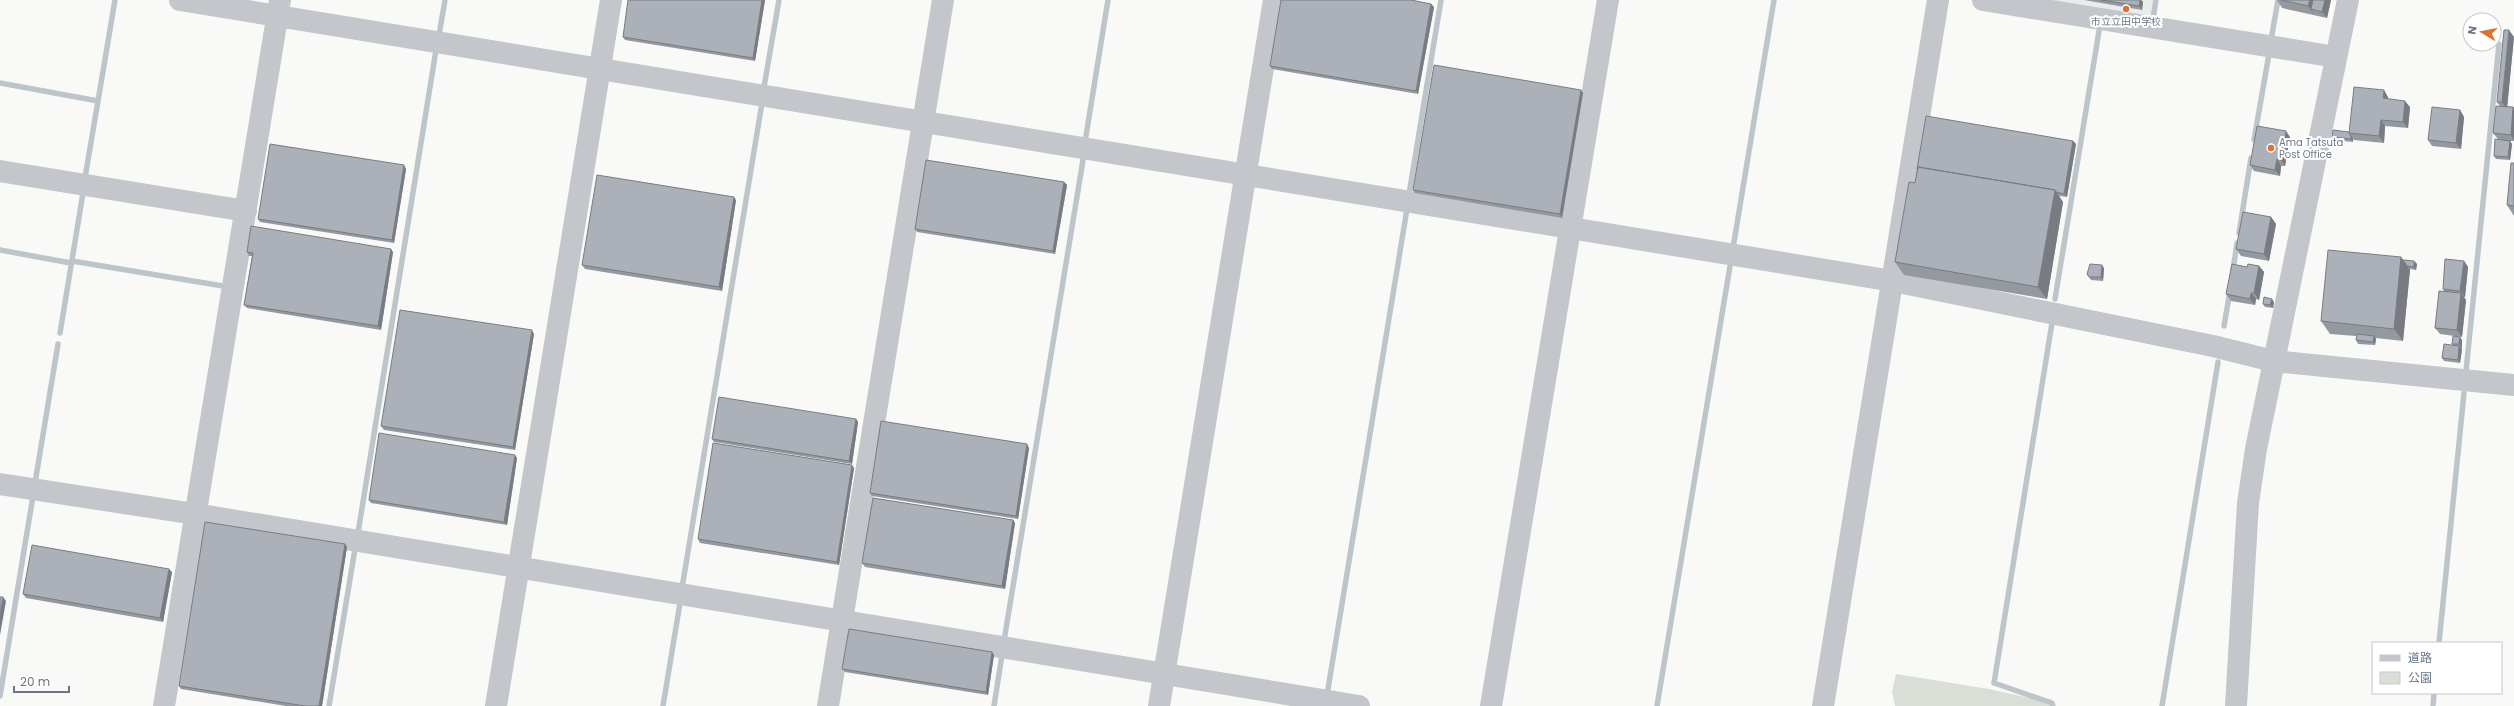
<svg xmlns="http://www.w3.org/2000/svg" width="2514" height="706" font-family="Poppins,'Noto Sans JP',sans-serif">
<rect width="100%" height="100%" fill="#f9faf7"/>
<path fill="#eaebeb" d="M 2049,0 L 2154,0 L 2151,17 Z"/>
<path fill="#d9ded7" d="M 1896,674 L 1989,689 L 2052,703 L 2052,706 L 1895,706 L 1892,691 Z"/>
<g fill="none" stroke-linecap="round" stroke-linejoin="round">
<path stroke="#bdc5cb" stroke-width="5.5" d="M 2148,18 L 2153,19 L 2156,0
M 439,35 L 445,0
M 2271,40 L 2278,0
M 0,83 L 98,101
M 764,87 L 779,0
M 2254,140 L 2269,54
M 1085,142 L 1108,0
M 85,178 L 115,0
M 1409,194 L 1441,0
M 2239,233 L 2251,158
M 1733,248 L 1774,0
M 0,250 L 71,263
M 72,261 L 223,286
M 2233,270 L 2237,243
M 2055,299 L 2100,25
M 2052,323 L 1994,683 L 2052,703 L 2053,706
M 2224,326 L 2230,291
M 60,333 L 83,193
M 2466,371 L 2499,44
M 35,483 L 58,344
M 358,533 L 436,50
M 682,588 L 762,103
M 1004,641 L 1084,154
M 2439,643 L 2464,393
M 1327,695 L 1407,209
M 0,696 L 33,496
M 329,706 L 355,549
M 663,706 L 680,603
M 994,706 L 1002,655
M 1657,706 L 1731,260
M 2162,706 L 2218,362
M 2433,706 L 2434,693"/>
<path stroke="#c3c6ca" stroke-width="22" d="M 180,0 L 1893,281 L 2213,346 L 2273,361 L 2514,385
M 1983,0 L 2336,57
M 0,171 L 246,211
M 0,484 L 195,514 L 1359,706
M 164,706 L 280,0
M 496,706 L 611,0
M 828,706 L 943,0
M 1159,706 L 1274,0
M 1491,706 L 1608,0
M 1823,706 L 1938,0
M 2236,706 L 2248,503 L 2256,449 L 2348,0"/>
</g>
<path fill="#94989f" d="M 628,0 L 765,0 L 755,61 L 625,40 L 623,37 Z
M 2084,0 L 2141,0 L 2143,2 L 2142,10 Z
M 2277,0 L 2331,0 L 2327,18 L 2282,8 Z
M 1431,4 L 1434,7 L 1418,94 L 1272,69 L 1270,66 Z
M 2514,36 L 2507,107 L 2513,107 L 2514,108 L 2514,141 L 2510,141 L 2512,144 L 2510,160 L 2496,159 L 2494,156 L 2498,139 L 2493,133 L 2500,106 L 2497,102 Z
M 1581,90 L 1583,93 L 1562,218 L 1415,193 L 1413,190 Z
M 2388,97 L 2388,99 L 2410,107 L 2408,128 L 2385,126 L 2384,143 L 2354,140 L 2353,139 L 2353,142 L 2334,140 L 2332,137 L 2349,132 Z
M 2460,110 L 2464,117 L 2461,149 L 2432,146 L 2428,140 Z
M 2290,137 L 2285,166 L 2281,166 L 2280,176 L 2254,171 L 2250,165 Z
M 2073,141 L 2076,144 L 2067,197 L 2059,196 L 2063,202 L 2047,299 L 1904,275 L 1895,262 L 1915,183 L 1917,169 Z
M 2514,163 L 2514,216 L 2507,205 Z
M 406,169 L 394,243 L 260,222 L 258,219 Z
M 1064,182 L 1067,185 L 1055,254 L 917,232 L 915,229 Z
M 736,200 L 722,291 L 585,269 L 582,265 Z
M 2271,217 L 2276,224 L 2269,261 L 2241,256 L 2236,249 Z
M 247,252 L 393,252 L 381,330 L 247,308 L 244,305 L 252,256 L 249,256 Z
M 2401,257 L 2403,260 L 2414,261 L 2417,264 L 2416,270 L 2410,269 L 2403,341 L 2376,338 L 2375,345 L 2358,344 L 2356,340 L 2356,336 L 2330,334 L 2321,321 Z
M 2464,261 L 2468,267 L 2465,297 L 2464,297 L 2466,300 L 2462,337 L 2440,334 L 2435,328 L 2444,291 L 2443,289 Z
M 2259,266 L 2264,272 L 2259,300 L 2256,299 L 2255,305 L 2231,301 L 2226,294 L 2247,267 Z
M 2104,268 L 2103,281 L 2091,280 L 2087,274 Z
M 2274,302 L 2273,308 L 2265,307 L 2263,304 Z
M 534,334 L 515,450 L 384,430 L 381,426 Z
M 2462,340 L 2462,348 L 2461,347 L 2462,349 L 2460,363 L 2444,361 L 2442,358 L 2453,345 L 2452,344 Z
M 856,419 L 858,422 L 852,464 L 714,442 L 712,439 Z
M 1029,448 L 1018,519 L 872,496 L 870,493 Z
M 517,458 L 507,525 L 371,503 L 369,500 Z
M 854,468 L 839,565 L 700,543 L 698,539 Z
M 1013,520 L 1015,523 L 1005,589 L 865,567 L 862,563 Z
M 345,544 L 347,547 L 322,706 L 286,706 L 181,689 L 179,686 Z
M 172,572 L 163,622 L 26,598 L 23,594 Z
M 992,652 L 994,655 L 988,695 L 845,672 L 842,669 Z"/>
<path fill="#787c82" d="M 762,0 L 765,0 L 755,61 L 753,58 Z
M 2140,0 L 2141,0 L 2143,2 L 2142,10 L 2139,6 Z
M 2310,0 L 2318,0 L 2311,9 L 2315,16 L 2308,6 Z
M 2325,0 L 2331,0 L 2327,18 L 2322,12 Z
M 1431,4 L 1434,7 L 1418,94 L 1416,91 Z
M 2509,30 L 2514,37 L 2507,109 L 2502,102 Z
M 1581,90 L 1583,93 L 1562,218 L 1560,214 Z
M 2384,90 L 2388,97 L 2388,105 L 2383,98 Z
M 2405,101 L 2410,107 L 2408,128 L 2403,122 Z
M 2513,107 L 2514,108 L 2514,140 L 2511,135 Z
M 2460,110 L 2464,117 L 2461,149 L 2456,143 Z
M 2381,120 L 2385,126 L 2384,143 L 2379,136 Z
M 2286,131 L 2290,137 L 2285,166 L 2281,160 Z
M 2351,136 L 2353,139 L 2353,142 L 2351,139 Z
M 2073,141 L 2076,144 L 2067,197 L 2064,194 Z
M 2510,141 L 2512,144 L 2510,160 L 2508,157 Z
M 2277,159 L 2281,166 L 2280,176 L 2275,170 Z
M 404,165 L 406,169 L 394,243 L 392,240 Z
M 1064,182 L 1067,185 L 1055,254 L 1053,251 Z
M 2055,190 L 2063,202 L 2047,299 L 2038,287 Z
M 734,197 L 736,200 L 722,291 L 719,287 Z
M 2271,217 L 2276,224 L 2269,261 L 2264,254 Z
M 391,249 L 393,252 L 381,330 L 378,326 Z
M 2401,257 L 2410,270 L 2403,341 L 2394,329 Z
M 2414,261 L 2417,264 L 2416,270 L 2414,267 Z
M 2464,261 L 2468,267 L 2465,297 L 2460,291 Z
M 2102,265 L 2104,268 L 2103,281 L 2101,277 Z
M 2259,266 L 2264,272 L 2259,300 L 2254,293 Z
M 2251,293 L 2256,299 L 2255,305 L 2250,299 Z
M 2461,293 L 2466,300 L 2462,337 L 2457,330 Z
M 2272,299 L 2274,302 L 2273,308 L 2270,305 Z
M 532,330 L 534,334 L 515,450 L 513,447 Z
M 2374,336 L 2376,339 L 2375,345 L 2373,342 Z
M 2460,337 L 2462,340 L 2462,348 L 2459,344 Z
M 2459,346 L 2462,349 L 2460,363 L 2458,360 Z
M 856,419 L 858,422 L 852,464 L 849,461 Z
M 1027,444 L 1029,448 L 1018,519 L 1016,516 Z
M 515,455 L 517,458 L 507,525 L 504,522 Z
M 852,465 L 854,468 L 839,565 L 837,562 Z
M 1013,520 L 1015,523 L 1005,589 L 1002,586 Z
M 345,544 L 347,547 L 322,706 L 319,706 Z
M 169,569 L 172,572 L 163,622 L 160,618 Z
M 3,597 L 6,601 L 0,635 L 0,617 Z
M 992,652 L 994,655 L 988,695 L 986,692 Z"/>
<path fill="#acb1b9" stroke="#787c82" d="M 628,0 L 762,0 L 753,58 L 623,37 Z
M 1281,0 L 1411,0 L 1431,4 L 1416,91 L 1270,66 Z
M 2101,0 L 2140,0 L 2139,6 Z
M 2281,0 L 2310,0 L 2308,6 Z
M 2313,0 L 2325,0 L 2322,12 L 2311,9 Z
M 2504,30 L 2509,30 L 2502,102 L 2497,102 Z
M 1434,65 L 1581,90 L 1560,214 L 1413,190 Z
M 2354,87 L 2384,90 L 2383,98 L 2405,101 L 2403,122 L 2381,120 L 2379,136 L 2349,133 Z
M 2496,106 L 2513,107 L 2511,135 L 2493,133 Z
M 2432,107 L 2460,110 L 2456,143 L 2428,140 Z
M 1926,116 L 2073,141 L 2064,194 L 2056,192 L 2055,190 L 1918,167 L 1918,169 L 1917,169 Z
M 2257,126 L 2286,131 L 2281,160 L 2277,159 L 2275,170 L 2250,165 Z
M 2333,130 L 2349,132 L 2349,133 L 2351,136 L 2351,139 L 2332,137 Z
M 2495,139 L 2510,141 L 2508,157 L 2494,156 Z
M 270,144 L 404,165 L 392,240 L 258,219 Z
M 926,160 L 1064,182 L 1053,251 L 915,229 Z
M 2511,163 L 2514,163 L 2514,206 L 2507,205 Z
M 1918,167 L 2055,190 L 2038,287 L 1895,262 L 1909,182 L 1915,183 Z
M 597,175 L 734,197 L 719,287 L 582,265 Z
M 2243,212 L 2271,217 L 2264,254 L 2236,249 Z
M 251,226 L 391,249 L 378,326 L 244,305 L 253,253 L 247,252 Z
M 2328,250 L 2401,257 L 2394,329 L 2321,321 Z
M 2445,259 L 2464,261 L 2460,291 L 2443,289 Z
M 2403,260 L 2414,261 L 2414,267 L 2407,266 Z
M 2090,264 L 2102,265 L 2101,277 L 2089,277 L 2087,274 Z
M 2232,264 L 2247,267 L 2248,264 L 2259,266 L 2254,293 L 2251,293 L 2250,299 L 2226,294 Z
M 2439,291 L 2461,293 L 2457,330 L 2435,328 Z
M 2264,297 L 2272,299 L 2270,305 L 2263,304 Z
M 400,310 L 532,330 L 513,447 L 381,426 Z
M 2357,334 L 2374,336 L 2373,342 L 2356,340 Z
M 2453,336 L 2460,337 L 2459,344 L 2452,344 Z
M 2444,344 L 2459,346 L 2458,360 L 2442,358 Z
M 719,397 L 856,419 L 849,461 L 712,439 Z
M 881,421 L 1027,444 L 1016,516 L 870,493 Z
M 379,433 L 515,455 L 504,522 L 369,500 Z
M 713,443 L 852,465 L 837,562 L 698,539 Z
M 873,498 L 1013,520 L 1002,586 L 862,563 Z
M 205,522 L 345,544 L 319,706 L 305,706 L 179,686 Z
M 32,545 L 169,569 L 160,618 L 23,594 Z
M 0,597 L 3,597 L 0,617 Z
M 849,629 L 992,652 L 986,692 L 842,669 Z"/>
<g fill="#de7233" stroke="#fff" stroke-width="1.5">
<circle cx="2126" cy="9" r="4"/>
<circle cx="2271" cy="148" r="4"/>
</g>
<g text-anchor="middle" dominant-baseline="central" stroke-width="4" stroke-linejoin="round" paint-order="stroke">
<g font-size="10" fill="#6a7687" stroke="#fff">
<text x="2126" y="21">市立立田中学校</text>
<text x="2279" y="142" text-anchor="start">Ama Tatsuta<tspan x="2279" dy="12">Post Office</tspan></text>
</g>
</g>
<rect x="2372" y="642" width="130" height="52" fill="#ffffff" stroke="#c3c8cf"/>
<rect x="2380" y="655" width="20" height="6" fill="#c3c6ca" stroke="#c3c8cf"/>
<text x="2408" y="662" font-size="12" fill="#6a7687">道路</text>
<rect x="2380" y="672" width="20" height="12" fill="#d9ded7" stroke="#c3c8cf"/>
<text x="2408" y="682" font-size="12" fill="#6a7687">公園</text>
<g transform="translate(2482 32) rotate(280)"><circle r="19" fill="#ffffff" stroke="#c3c8cf"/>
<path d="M0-3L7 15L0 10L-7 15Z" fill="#de7233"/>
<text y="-6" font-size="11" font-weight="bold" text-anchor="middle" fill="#6a7687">N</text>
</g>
<path d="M14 686v6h55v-6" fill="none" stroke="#6a7687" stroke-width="2"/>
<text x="20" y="686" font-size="12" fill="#6a7687" stroke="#ffffff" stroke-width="3" paint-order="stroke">20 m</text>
</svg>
